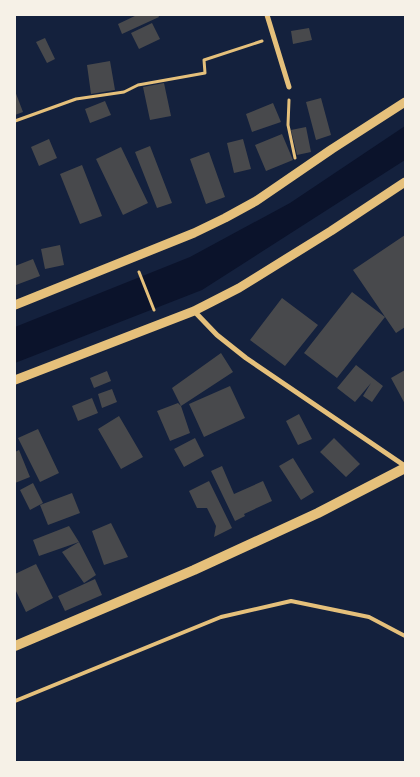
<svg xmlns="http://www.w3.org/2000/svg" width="420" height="777" font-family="'DM Sans',sans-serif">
<rect width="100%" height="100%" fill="#14213d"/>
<path fill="#0b132b" d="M 405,126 L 405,160 L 202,290 L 15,363 L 15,327 L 190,257 L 290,203 Z"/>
<path fill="#48494c" d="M 137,15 L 158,15 L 159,17 L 122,34 L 118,24 Z
M 152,23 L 160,39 L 139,49 L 131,33 Z
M 309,28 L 312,40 L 293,44 L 291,31 Z
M 45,38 L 55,59 L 47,63 L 36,42 Z
M 110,61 L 115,90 L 91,94 L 87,65 Z
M 164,83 L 171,116 L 150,120 L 143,87 Z
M 15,91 L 23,112 L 15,115 Z
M 321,98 L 331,135 L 316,140 L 306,102 Z
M 105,101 L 111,115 L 90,123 L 85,109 Z
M 273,103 L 281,122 L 252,132 L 246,114 Z
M 306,127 L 311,152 L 297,155 L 291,130 Z
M 282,134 L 293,160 L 266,171 L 255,145 Z
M 49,139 L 57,158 L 39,166 L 31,147 Z
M 243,139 L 251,169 L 234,173 L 227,143 Z
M 150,146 L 172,203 L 157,208 L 135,152 Z
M 121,147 L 148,203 L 123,215 L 96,159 Z
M 209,152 L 225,197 L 206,204 L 190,159 Z
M 82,165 L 102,216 L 80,224 L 60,174 Z
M 405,235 L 405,327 L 396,333 L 353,270 Z
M 60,245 L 64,265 L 45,269 L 41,249 Z
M 33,259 L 40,276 L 16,285 L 15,266 Z
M 352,292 L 385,317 L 337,378 L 304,353 Z
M 282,298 L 318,325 L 285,366 L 250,340 Z
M 221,353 L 233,372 L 181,406 L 172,388 Z
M 356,365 L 383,386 L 372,402 L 363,396 L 371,383 L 355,402 L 337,388 Z
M 405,370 L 405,404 L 391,378 Z
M 107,371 L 111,381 L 94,388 L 90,378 Z
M 230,386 L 245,418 L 204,437 L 189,404 Z
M 112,389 L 117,402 L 102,408 L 98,394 Z
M 92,398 L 98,413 L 78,421 L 72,406 Z
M 178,403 L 181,406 L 190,433 L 170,441 L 157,411 Z
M 299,414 L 312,439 L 298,445 L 286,421 Z
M 119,416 L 143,457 L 121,469 L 98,429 Z
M 38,429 L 59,473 L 40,482 L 18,438 Z
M 195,438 L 204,456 L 184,467 L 174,449 Z
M 334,438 L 360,464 L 346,477 L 320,452 Z
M 19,450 L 30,477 L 15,483 L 15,452 Z
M 293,458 L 314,492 L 301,500 L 279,466 Z
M 222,466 L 234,494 L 263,481 L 272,501 L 244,514 L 245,516 L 235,521 L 211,471 Z
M 209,481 L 232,528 L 214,537 L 216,526 L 207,508 L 197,508 L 189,491 Z
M 33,483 L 43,503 L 30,510 L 20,490 Z
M 72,493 L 80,513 L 48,525 L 40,505 Z
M 111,523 L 128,557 L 104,565 L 92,531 Z
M 69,526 L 79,542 L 39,556 L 33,540 Z
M 79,542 L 96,575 L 84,583 L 62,552 Z
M 36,564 L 53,598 L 26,612 L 15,589 L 15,574 Z
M 95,579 L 102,595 L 65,611 L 58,596 Z"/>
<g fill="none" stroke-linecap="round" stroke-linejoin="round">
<path stroke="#e5c07b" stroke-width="3" d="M 289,100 L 288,125 L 295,158
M 15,121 L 76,99 L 124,92 L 138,85 L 205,73 L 204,60 L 262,41
M 139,272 L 154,310"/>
<path stroke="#e5c07b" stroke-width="4" d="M 15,701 L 221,617 L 291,601 L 369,617 L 405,636"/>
<path stroke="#e5c07b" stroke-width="5" d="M 267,15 L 289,87
M 194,311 L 217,335 L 246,358 L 405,466"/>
<path stroke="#e5c07b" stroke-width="9" d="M 15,305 L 194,233 L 225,218 L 256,201 L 332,149 L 405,102
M 15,380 L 194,311 L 239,288 L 331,231 L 405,182"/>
<path stroke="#e5c07b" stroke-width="10" d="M 15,646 L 194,570 L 318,513 L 405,468"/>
</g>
<rect width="420" height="777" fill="none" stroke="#f6f1e7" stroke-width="32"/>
</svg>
